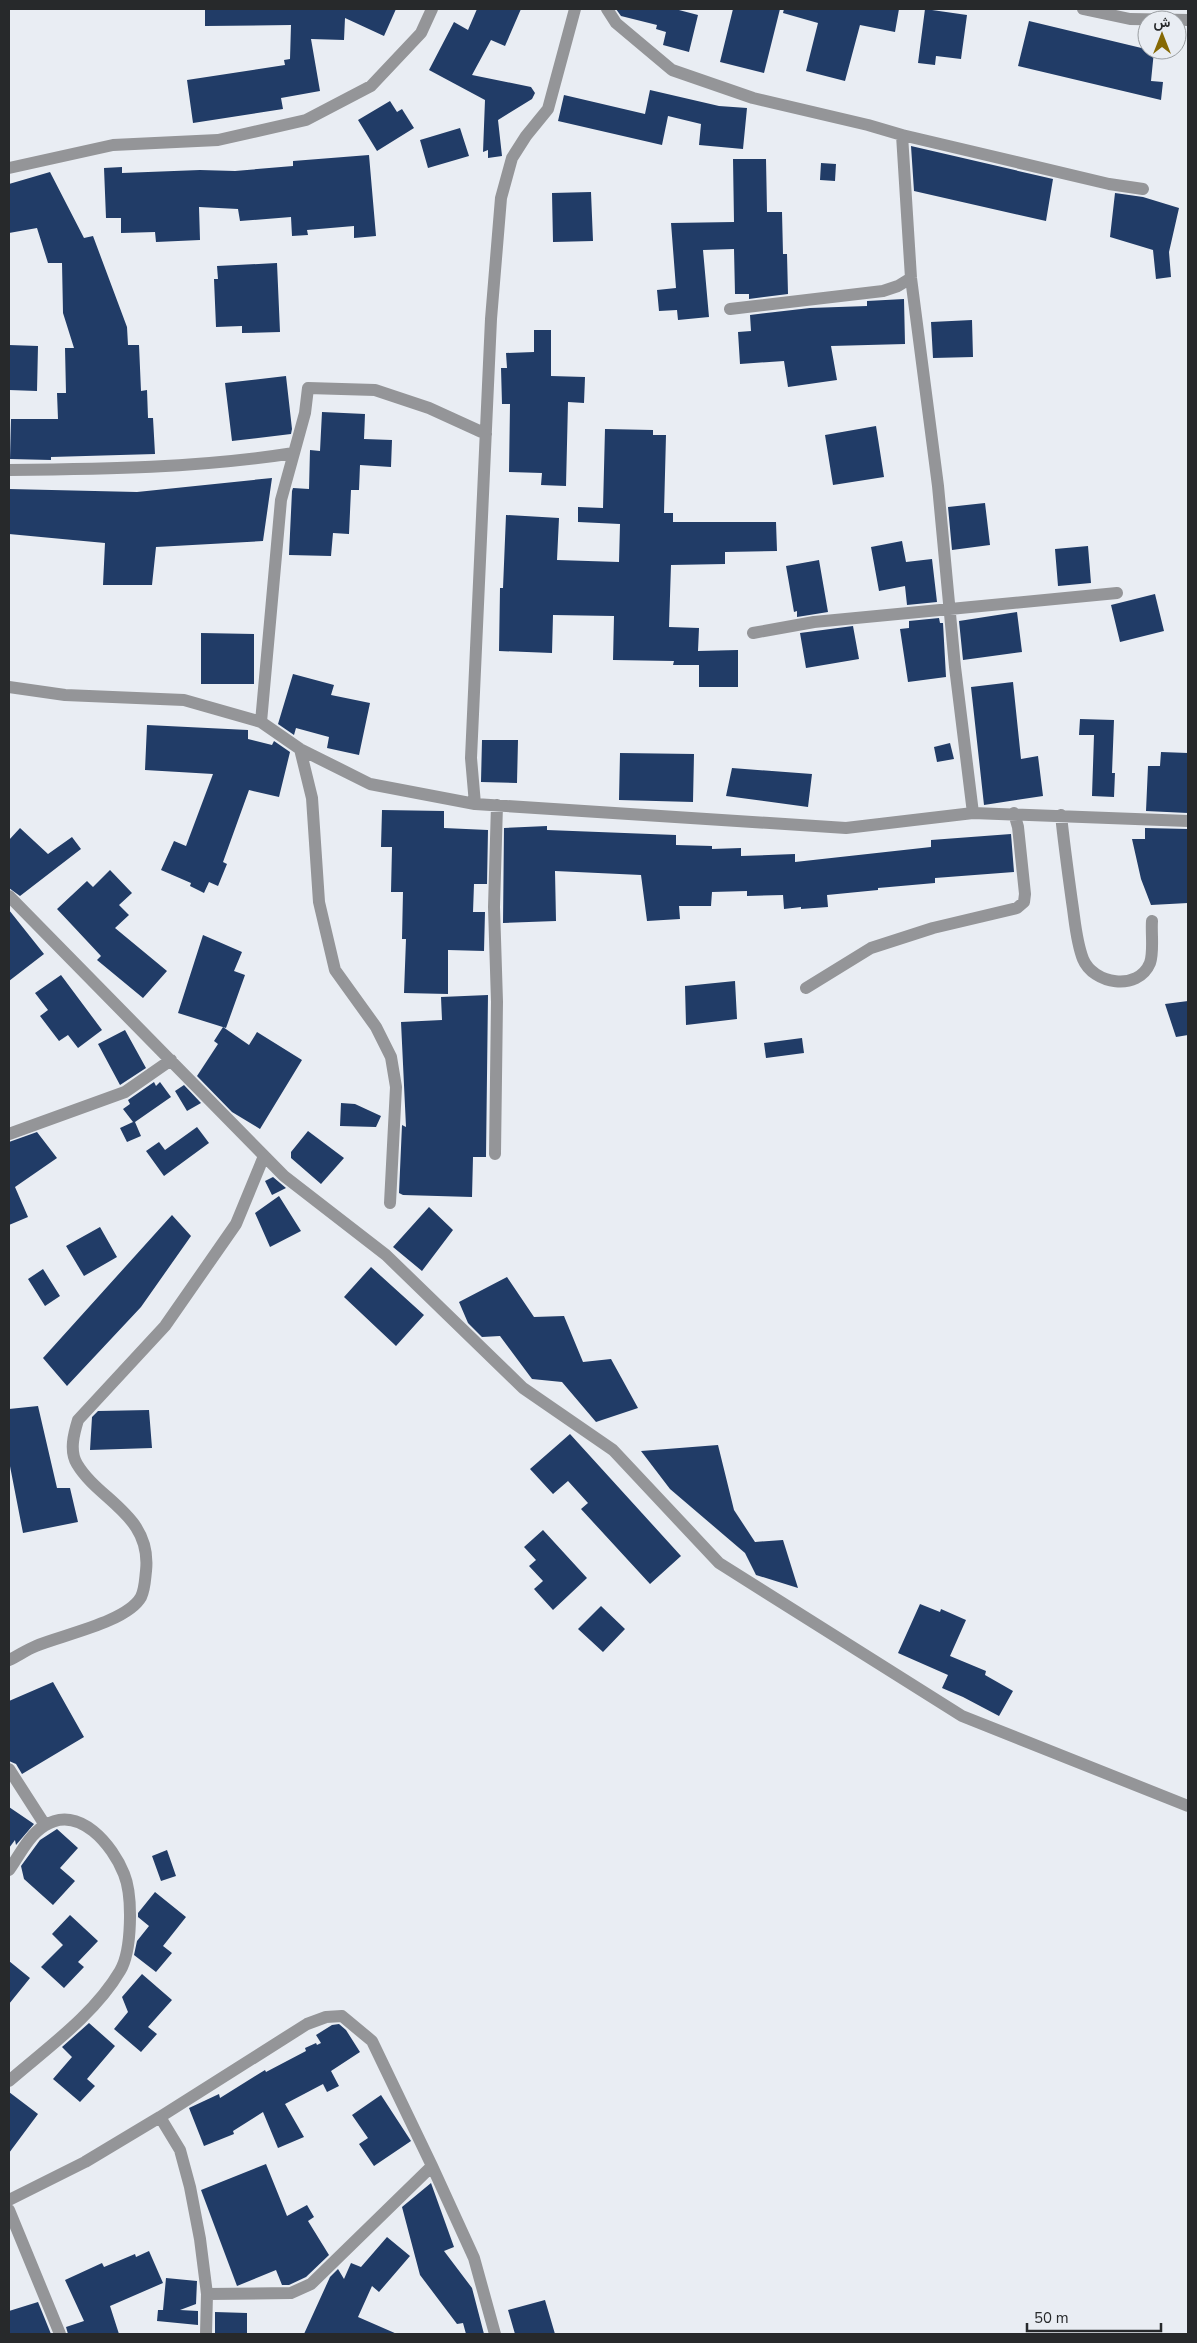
<svg xmlns="http://www.w3.org/2000/svg" width="1197" height="2343" font-family="'Nunito Sans',Vazirmatn,sans-serif">
<rect width="100%" height="100%" fill="#e9edf3"/>
<path fill="#213c67" d="M 205,9 L 396,9 L 384,36 L 345,18 L 344,40 L 311,39 L 320,91 L 281,98 L 283,109 L 193,123 L 187,80 L 285,65 L 284,60 L 290,59 L 291,25 L 205,26 Z
M 477,9 L 521,9 L 505,46 L 491,40 L 472,75 L 531,87 L 535,93 L 532,99 L 498,120 L 502,156 L 488,158 L 488,150 L 483,152 L 485,100 L 429,70 L 454,22 L 468,30 Z
M 616,9 L 675,9 L 698,15 L 689,52 L 663,45 L 666,32 L 656,29 L 657,25 L 621,16 Z
M 733,9 L 780,9 L 764,73 L 720,62 Z
M 784,9 L 899,9 L 895,32 L 860,25 L 845,81 L 806,71 L 818,23 L 783,13 Z
M 925,9 L 967,15 L 961,59 L 936,56 L 935,65 L 918,63 Z
M 1029,21 L 1154,51 L 1151,81 L 1163,82 L 1161,100 L 1018,66 Z
M 650,90 L 719,106 L 747,108 L 743,149 L 699,145 L 701,124 L 668,116 L 662,145 L 558,121 L 564,95 L 645,114 Z
M 390,101 L 397,112 L 402,109 L 414,128 L 377,151 L 358,120 Z
M 460,128 L 469,156 L 428,168 L 420,140 Z
M 911,146 L 1053,179 L 1046,221 L 914,191 Z
M 369,155 L 376,236 L 354,238 L 354,226 L 307,230 L 308,235 L 292,236 L 291,217 L 240,221 L 238,209 L 199,207 L 200,240 L 156,242 L 155,232 L 121,233 L 121,218 L 106,218 L 104,168 L 122,167 L 122,173 L 200,170 L 235,171 L 293,166 L 293,161 Z
M 733,159 L 766,159 L 767,212 L 782,212 L 783,254 L 787,254 L 788,294 L 749,299 L 749,294 L 735,294 L 734,249 L 703,250 L 709,317 L 678,320 L 677,310 L 659,311 L 657,290 L 676,288 L 671,223 L 734,222 Z
M 821,163 L 836,164 L 835,181 L 820,180 Z
M 50,172 L 84,238 L 93,236 L 127,327 L 128,345 L 139,345 L 141,391 L 147,390 L 148,418 L 153,418 L 155,454 L 51,457 L 51,460 L 10,459 L 11,419 L 58,419 L 57,393 L 66,393 L 65,348 L 74,348 L 63,313 L 62,263 L 48,263 L 37,228 L 9,233 L 9,184 Z
M 591,192 L 593,241 L 553,242 L 552,193 Z
M 1115,193 L 1143,197 L 1179,208 L 1169,252 L 1171,277 L 1156,279 L 1153,250 L 1110,237 Z
M 277,263 L 280,332 L 242,333 L 242,326 L 216,327 L 214,279 L 218,279 L 217,266 Z
M 904,299 L 905,344 L 831,346 L 837,380 L 788,387 L 784,361 L 740,364 L 738,332 L 751,331 L 750,315 L 810,308 L 867,306 L 867,301 Z
M 972,320 L 973,357 L 933,358 L 931,322 Z
M 534,330 L 551,330 L 551,376 L 585,377 L 584,403 L 568,402 L 566,486 L 541,485 L 542,473 L 509,472 L 510,404 L 502,404 L 501,368 L 507,368 L 506,353 L 534,352 Z
M 9,345 L 38,346 L 37,391 L 9,390 Z
M 286,376 L 292,429 L 291,434 L 232,441 L 225,383 Z
M 322,412 L 365,414 L 364,439 L 392,440 L 391,467 L 360,465 L 359,490 L 351,490 L 349,534 L 333,533 L 331,556 L 289,555 L 292,491 L 293,488 L 309,489 L 310,450 L 320,451 Z
M 876,426 L 884,477 L 833,485 L 825,435 Z
M 605,429 L 653,430 L 653,435 L 666,435 L 664,513 L 673,513 L 673,522 L 776,522 L 777,551 L 725,552 L 725,564 L 671,565 L 669,627 L 699,628 L 698,651 L 738,650 L 738,687 L 699,687 L 699,665 L 673,665 L 674,661 L 613,660 L 614,616 L 553,615 L 552,653 L 499,651 L 500,588 L 503,588 L 506,515 L 559,518 L 557,560 L 619,562 L 620,524 L 578,522 L 578,507 L 603,508 Z
M 272,478 L 263,541 L 156,547 L 152,585 L 103,585 L 105,543 L 9,534 L 9,489 L 137,492 Z
M 985,503 L 990,545 L 952,550 L 948,507 Z
M 902,541 L 906,562 L 932,559 L 937,602 L 907,605 L 905,586 L 879,591 L 871,547 Z
M 1088,546 L 1091,583 L 1058,586 L 1055,549 Z
M 819,560 L 828,612 L 797,617 L 797,611 L 794,612 L 786,566 Z
M 1155,594 L 1164,631 L 1120,642 L 1111,605 Z
M 1017,612 L 1022,652 L 963,660 L 959,621 Z
M 939,618 L 940,623 L 943,623 L 946,677 L 908,682 L 900,629 L 909,628 L 909,621 Z
M 853,626 L 859,659 L 806,668 L 800,633 Z
M 201,633 L 254,634 L 254,684 L 201,684 Z
M 293,674 L 334,685 L 331,695 L 370,703 L 359,755 L 327,748 L 329,737 L 296,728 L 294,735 L 278,724 Z
M 1013,682 L 1021,759 L 1038,756 L 1043,796 L 984,805 L 971,687 Z
M 1080,719 L 1114,720 L 1112,773 L 1115,773 L 1114,797 L 1092,796 L 1094,735 L 1079,735 Z
M 147,725 L 248,730 L 248,739 L 272,745 L 274,741 L 290,752 L 279,797 L 249,790 L 223,862 L 227,864 L 218,886 L 209,882 L 204,893 L 190,886 L 191,883 L 161,870 L 174,841 L 186,846 L 213,774 L 145,770 Z
M 482,740 L 518,740 L 517,783 L 481,782 Z
M 950,743 L 954,759 L 937,762 L 934,747 Z
M 1161,752 L 1188,753 L 1188,813 L 1146,811 L 1148,766 L 1160,766 Z
M 620,753 L 694,754 L 693,802 L 619,800 Z
M 732,768 L 812,774 L 808,807 L 726,796 Z
M 382,810 L 444,811 L 444,828 L 488,830 L 487,884 L 474,884 L 473,912 L 485,912 L 484,951 L 448,950 L 448,994 L 404,993 L 406,939 L 402,939 L 403,892 L 391,892 L 392,847 L 381,847 Z
M 547,826 L 547,830 L 676,835 L 676,845 L 712,846 L 712,849 L 741,848 L 741,856 L 795,854 L 795,862 L 931,847 L 931,840 L 1011,834 L 1014,872 L 935,878 L 935,883 L 878,888 L 878,890 L 827,895 L 828,907 L 801,909 L 801,907 L 784,909 L 783,895 L 747,896 L 747,891 L 712,892 L 711,906 L 679,906 L 680,919 L 647,921 L 641,875 L 555,871 L 556,921 L 503,923 L 504,828 Z
M 20,828 L 48,854 L 72,837 L 81,849 L 20,896 L 9,888 L 9,840 Z
M 1145,828 L 1188,829 L 1188,903 L 1151,905 L 1141,879 L 1132,839 L 1145,839 Z
M 110,870 L 132,893 L 119,905 L 129,915 L 115,928 L 167,971 L 143,998 L 97,960 L 101,956 L 57,909 L 87,881 L 93,887 Z
M 9,910 L 44,954 L 9,981 Z
M 203,935 L 242,952 L 234,971 L 245,975 L 226,1028 L 178,1013 Z
M 61,975 L 102,1030 L 78,1048 L 68,1035 L 59,1041 L 40,1016 L 48,1010 L 35,993 Z
M 735,981 L 737,1019 L 686,1025 L 685,986 Z
M 488,995 L 486,1157 L 473,1157 L 472,1197 L 403,1195 L 399,1193 L 402,1125 L 406,1127 L 401,1022 L 442,1020 L 441,997 Z
M 1188,1001 L 1188,1035 L 1176,1037 L 1165,1004 Z
M 223,1027 L 249,1045 L 257,1032 L 302,1060 L 260,1129 L 232,1112 L 197,1076 L 218,1044 L 214,1041 Z
M 125,1030 L 146,1068 L 120,1085 L 98,1044 Z
M 802,1038 L 804,1053 L 766,1058 L 764,1043 Z
M 154,1082 L 156,1086 L 160,1082 L 171,1097 L 135,1122 L 141,1136 L 127,1142 L 120,1128 L 133,1122 L 123,1109 L 130,1104 L 128,1100 Z
M 184,1085 L 201,1103 L 187,1111 L 175,1091 Z
M 341,1103 L 355,1104 L 381,1116 L 376,1127 L 340,1126 Z
M 197,1127 L 209,1143 L 164,1176 L 146,1151 L 159,1142 L 165,1150 Z
M 308,1131 L 344,1158 L 321,1184 L 291,1158 L 291,1152 Z
M 37,1132 L 57,1158 L 15,1187 L 28,1217 L 9,1225 L 9,1142 Z
M 273,1177 L 286,1188 L 272,1195 L 265,1181 Z
M 279,1196 L 301,1231 L 270,1247 L 255,1213 Z
M 429,1207 L 453,1230 L 422,1271 L 393,1247 Z
M 172,1215 L 191,1236 L 141,1307 L 67,1386 L 43,1358 Z
M 100,1227 L 117,1257 L 84,1276 L 66,1246 Z
M 371,1267 L 424,1315 L 396,1346 L 344,1297 Z
M 43,1269 L 60,1296 L 45,1306 L 28,1279 Z
M 507,1277 L 534,1317 L 564,1316 L 583,1362 L 611,1359 L 638,1408 L 596,1422 L 562,1382 L 532,1379 L 500,1336 L 482,1337 L 468,1323 L 459,1302 Z
M 38,1406 L 57,1488 L 70,1488 L 78,1522 L 23,1533 L 9,1461 L 9,1409 Z
M 149,1410 L 152,1448 L 90,1450 L 92,1417 L 98,1411 Z
M 570,1434 L 681,1556 L 650,1584 L 581,1509 L 588,1503 L 568,1481 L 553,1494 L 530,1469 Z
M 718,1445 L 734,1510 L 755,1542 L 783,1540 L 798,1588 L 756,1575 L 745,1553 L 670,1489 L 641,1451 Z
M 543,1530 L 587,1578 L 553,1610 L 534,1589 L 543,1581 L 529,1566 L 536,1560 L 524,1547 Z
M 920,1604 L 940,1612 L 941,1609 L 966,1620 L 950,1656 L 986,1671 L 985,1675 L 1013,1691 L 999,1716 L 963,1697 L 942,1688 L 948,1675 L 898,1653 Z
M 601,1606 L 625,1629 L 603,1652 L 578,1629 Z
M 53,1682 L 84,1737 L 22,1774 L 16,1764 L 9,1761 L 9,1701 Z
M 9,1807 L 34,1824 L 16,1845 L 15,1840 L 9,1848 Z
M 57,1829 L 78,1848 L 60,1868 L 75,1881 L 53,1905 L 24,1879 L 21,1866 L 40,1840 Z
M 167,1850 L 176,1876 L 161,1881 L 152,1856 Z
M 155,1892 L 186,1917 L 163,1946 L 172,1953 L 156,1972 L 134,1955 L 137,1941 L 149,1926 L 138,1917 L 138,1913 Z
M 70,1915 L 98,1941 L 78,1962 L 84,1967 L 64,1988 L 41,1967 L 63,1945 L 52,1934 Z
M 9,1961 L 30,1978 L 9,2004 Z
M 142,1974 L 172,2000 L 148,2027 L 157,2034 L 141,2052 L 114,2029 L 128,2012 L 122,1997 Z
M 89,2023 L 115,2046 L 87,2079 L 95,2086 L 80,2102 L 53,2079 L 72,2057 L 62,2047 Z
M 339,2024 L 346,2030 L 360,2052 L 331,2071 L 339,2086 L 327,2092 L 323,2084 L 285,2104 L 304,2137 L 278,2148 L 263,2112 L 233,2131 L 234,2134 L 204,2146 L 189,2108 L 219,2094 L 220,2098 L 265,2070 L 266,2072 L 306,2051 L 305,2048 L 316,2043 L 317,2045 L 321,2043 L 316,2035 L 332,2025 Z
M 9,2092 L 38,2114 L 9,2153 Z
M 381,2095 L 411,2141 L 374,2166 L 359,2144 L 368,2138 L 352,2115 Z
M 266,2164 L 287,2216 L 307,2205 L 314,2217 L 308,2221 L 329,2255 L 306,2277 L 289,2285 L 282,2285 L 276,2270 L 237,2286 L 201,2190 Z
M 431,2183 L 454,2247 L 444,2251 L 472,2288 L 484,2334 L 466,2334 L 463,2323 L 457,2324 L 420,2275 L 402,2207 Z
M 387,2237 L 410,2256 L 379,2292 L 372,2286 L 358,2317 L 397,2334 L 304,2334 L 330,2277 L 338,2269 L 344,2279 L 351,2263 L 361,2267 Z
M 149,2251 L 163,2283 L 110,2306 L 119,2334 L 68,2334 L 66,2327 L 84,2321 L 65,2280 L 102,2263 L 104,2267 L 135,2254 L 136,2257 Z
M 166,2278 L 197,2281 L 196,2304 L 180,2310 L 198,2311 L 198,2325 L 157,2321 L 158,2310 L 163,2310 Z
M 545,2300 L 555,2334 L 515,2334 L 508,2310 Z
M 38,2302 L 51,2334 L 9,2334 L 9,2311 Z
M 215,2312 L 247,2313 L 247,2334 L 215,2334 Z"/>
<g fill="none" stroke-linecap="round" stroke-linejoin="round">
<path stroke="#949598" stroke-width="12" d="M 607,9 L 616,23 L 672,70 L 753,98 L 868,125 L 902,135 L 911,278 L 938,486 L 955,667 L 973,813
M 1083,9 L 1130,19 L 1188,20
M 902,135 L 1109,184 L 1143,189
M 9,168 L 113,145 L 218,140 L 306,120 L 371,86 L 421,33 L 432,9
M 730,309 L 883,291 L 898,286 L 911,278
M 9,470 C 105,469 198,468 294,453 L 305,413 L 308,388 L 375,390 L 429,408 L 486,434
M 753,633 L 814,622 L 1117,593
M 9,687 L 65,695 L 184,700 L 261,722 L 300,749 L 370,784 L 475,804 L 846,828 L 973,813 L 1188,821
M 261,722 L 281,500 L 294,453
M 300,749 L 312,798 L 319,902 L 335,970 L 376,1027 L 391,1057 L 396,1087 L 390,1203
M 475,804 L 471,758 L 491,319 L 501,198 L 512,158 L 526,136 L 548,109 L 575,9
M 1061,815 C 1064,844 1068,873 1072,902 C 1075,921 1076,941 1083,959 C 1093,984 1138,992 1150,963 C 1154,952 1151,933 1152,921
M 9,896 L 284,1176 L 386,1255 L 523,1388 L 613,1450 L 719,1563 L 962,1716 L 1188,1806
M 806,988 L 871,948 L 933,928 L 1017,908 L 1024,902 L 1025,894 L 1018,827 L 1014,813
M 9,1134 L 125,1092 L 171,1060
M 495,1154 L 497,1002 L 494,907 L 497,805
M 9,1660 C 18,1656 26,1650 36,1646 C 62,1635 127,1622 141,1597 C 145,1589 145,1579 146,1571 C 152,1515 99,1501 77,1464 C 69,1451 74,1433 78,1420 L 165,1326 L 236,1224 L 264,1156
M 9,1769 L 45,1825
M 9,1870 C 19,1856 29,1835 44,1826 C 79,1803 113,1846 124,1874 C 133,1896 132,1951 120,1971 C 94,2015 47,2048 9,2081
M 160,2117 L 307,2024 L 326,2017 L 342,2016 L 372,2041 L 432,2166 L 474,2258 L 495,2334
M 9,2200 L 85,2162 L 160,2117 L 180,2150 L 190,2187 L 200,2239 L 207,2294 L 206,2334
M 9,2210 L 60,2334
M 207,2294 L 291,2293 L 311,2284 L 432,2166"/>
</g>
<rect width="1197" height="2343" fill="none" stroke="#27292b" stroke-width="20"/>
<g transform="translate(1162 35)"><circle r="24" fill="#e9edf3" stroke="#9b9fa3"/>
<path d="M0-4L9 19L0 12L-9 19Z" fill="#866904"/>
<text y="-8" font-size="14" font-weight="bold" text-anchor="middle" fill="#27292b">ش</text>
</g>
<path d="M1027 2323v8h134v-8" fill="none" stroke="#27292b" stroke-width="2.5"/>
<text x="1034" y="2323" font-size="15" fill="#27292b" stroke="#e9edf3" stroke-width="4" paint-order="stroke">50 m</text>
</svg>
